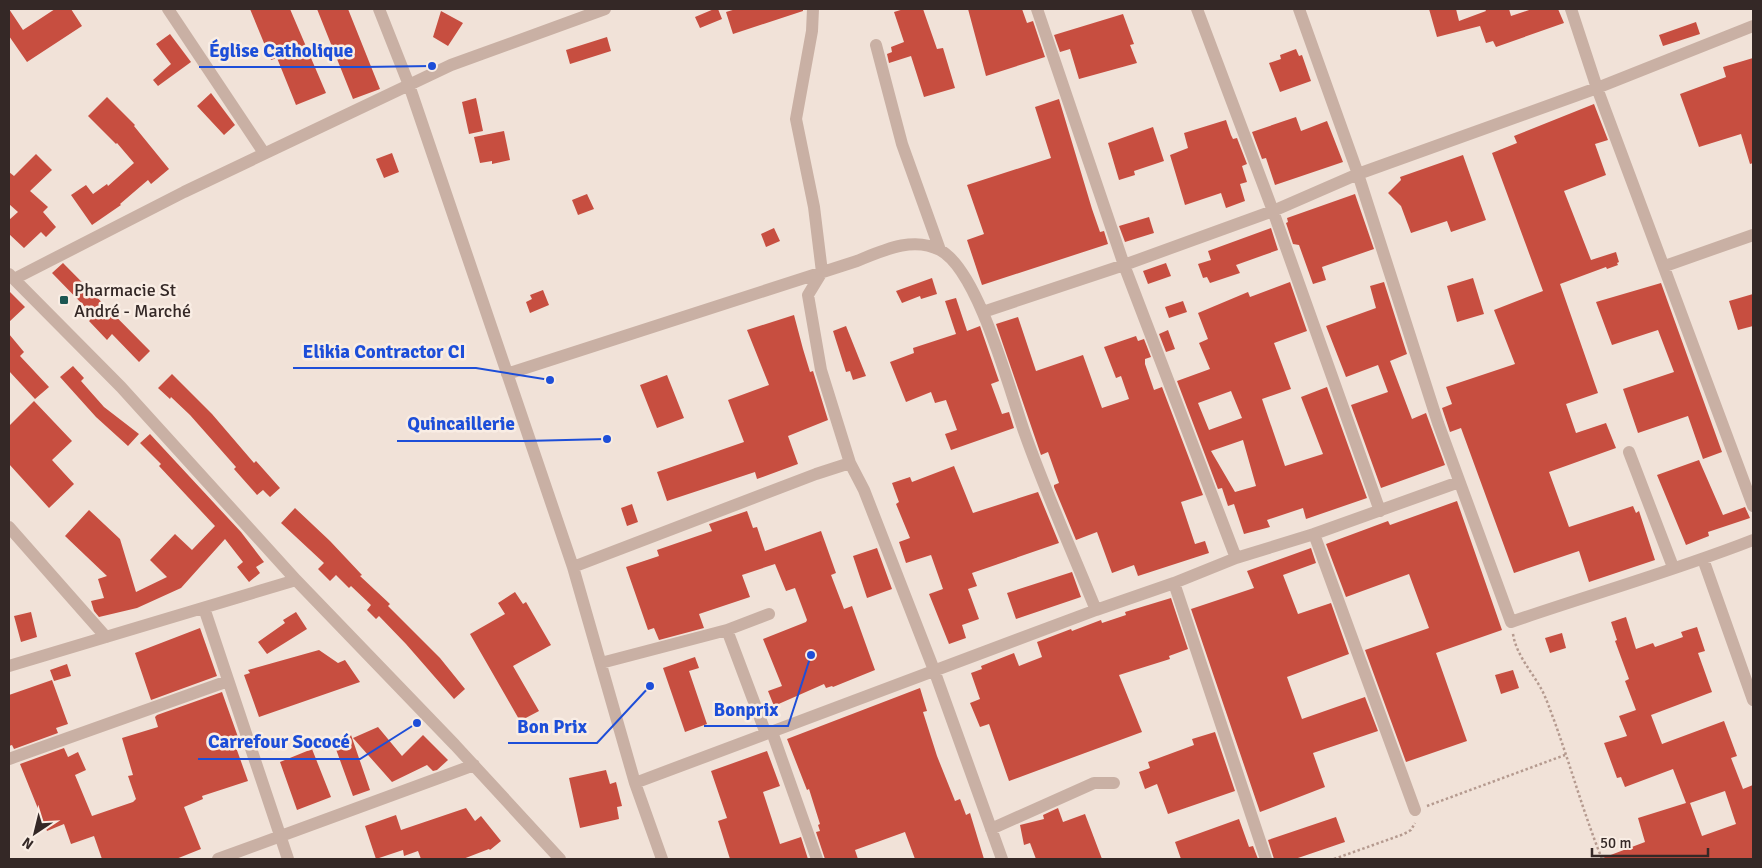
<svg xmlns="http://www.w3.org/2000/svg" width="1762" height="868" font-family="Signika,sans-serif">
<rect width="100%" height="100%" fill="#f1e2d8"/>
<path fill="#c74e40" fill-rule="evenodd" d="M 9,9 L 23,30 L 55,9 L 71,9 L 82,26 L 27,62 L 9,36 Z
M 250,9 L 290,9 L 326,93 L 296,105 L 277,58 L 271,60 Z
M 317,9 L 348,9 L 380,89 L 353,99 Z
M 714,9 L 718,9 L 722,19 L 700,28 L 695,17 Z
M 736,9 L 803,9 L 803,11 L 733,34 L 726,12 Z
M 904,9 L 923,9 L 937,49 L 943,48 L 955,88 L 924,97 L 911,56 L 889,63 L 887,54 L 892,52 L 891,47 L 904,42 L 894,12 Z
M 968,9 L 1022,9 L 1027,23 L 1033,21 L 1045,57 L 986,76 Z
M 1429,9 L 1456,9 L 1459,21 L 1486,11 L 1485,9 L 1509,9 L 1511,16 L 1532,9 L 1558,9 L 1564,23 L 1496,47 L 1493,41 L 1486,43 L 1480,26 L 1437,37 Z
M 441,11 L 463,23 L 448,46 L 433,37 Z
M 1123,14 L 1134,44 L 1130,45 L 1137,63 L 1079,79 L 1070,49 L 1060,52 L 1054,35 Z
M 1696,22 L 1700,34 L 1663,46 L 1659,35 Z
M 170,34 L 191,62 L 158,86 L 153,80 L 171,64 L 156,44 Z
M 607,37 L 611,51 L 570,64 L 566,50 Z
M 1296,49 L 1299,56 L 1302,55 L 1311,81 L 1280,92 L 1269,63 L 1281,59 L 1280,55 Z
M 1753,58 L 1753,163 L 1750,164 L 1741,134 L 1699,147 L 1680,94 L 1726,77 L 1723,67 Z
M 211,93 L 235,125 L 224,135 L 197,106 Z
M 107,97 L 135,125 L 134,126 L 169,169 L 151,184 L 148,180 L 120,204 L 121,205 L 92,225 L 71,195 L 86,185 L 93,194 L 107,184 L 108,186 L 134,163 L 117,143 L 116,144 L 88,116 Z
M 476,98 L 483,131 L 469,134 L 462,102 Z
M 1059,99 L 1092,209 L 1100,232 L 1104,231 L 1108,244 L 982,285 L 967,240 L 984,234 L 967,185 L 1051,158 L 1035,107 Z
M 1594,104 L 1608,140 L 1595,144 L 1606,175 L 1564,191 L 1591,260 L 1616,252 L 1619,262 L 1617,263 L 1618,265 L 1607,269 L 1606,267 L 1560,284 L 1598,393 L 1566,404 L 1576,433 L 1606,423 L 1616,448 L 1549,472 L 1569,527 L 1633,506 L 1636,513 L 1639,511 L 1655,560 L 1589,582 L 1579,551 L 1514,573 L 1461,428 L 1450,432 L 1442,408 L 1452,404 L 1446,387 L 1515,364 L 1494,310 L 1543,291 L 1492,153 L 1517,143 L 1514,136 Z
M 1296,117 L 1301,131 L 1327,121 L 1343,162 L 1275,185 L 1266,158 L 1262,159 L 1252,132 Z
M 1226,120 L 1231,135 L 1233,139 L 1237,138 L 1247,164 L 1242,166 L 1247,182 L 1240,184 L 1245,201 L 1226,208 L 1221,193 L 1185,205 L 1170,155 L 1188,148 L 1184,133 Z
M 1153,127 L 1164,161 L 1134,171 L 1135,175 L 1119,180 L 1108,143 Z
M 504,131 L 510,160 L 492,164 L 492,161 L 480,163 L 474,137 Z
M 392,153 L 399,172 L 384,178 L 376,159 Z
M 36,154 L 52,170 L 30,191 L 48,207 L 43,212 L 56,227 L 46,237 L 41,232 L 24,248 L 9,234 L 9,220 L 18,212 L 9,204 L 9,172 L 14,176 Z
M 1463,155 L 1486,220 L 1451,232 L 1447,221 L 1411,233 L 1401,206 L 1388,193 L 1401,180 L 1400,177 Z
M 587,194 L 594,209 L 578,215 L 572,200 Z
M 1355,194 L 1374,249 L 1322,267 L 1326,280 L 1313,284 L 1299,245 L 1293,244 L 1286,223 L 1288,222 L 1287,218 Z
M 1149,217 L 1154,233 L 1125,242 L 1119,226 Z
M 774,228 L 780,241 L 766,247 L 761,234 Z
M 1271,228 L 1278,250 L 1236,265 L 1240,273 L 1210,283 L 1207,277 L 1203,278 L 1198,264 L 1211,260 L 1208,251 Z
M 63,263 L 150,351 L 139,362 L 112,334 L 107,340 L 89,321 L 92,318 L 88,314 L 90,312 L 52,273 Z
M 1166,263 L 1171,276 L 1148,284 L 1143,271 Z
M 932,278 L 937,294 L 921,299 L 920,296 L 902,303 L 896,291 Z
M 1473,278 L 1484,314 L 1457,322 L 1447,286 Z
M 1290,282 L 1307,331 L 1274,343 L 1291,389 L 1262,399 L 1285,466 L 1323,454 L 1301,397 L 1327,387 L 1367,498 L 1306,519 L 1303,508 L 1267,520 L 1270,527 L 1244,534 L 1234,504 L 1228,506 L 1222,488 L 1218,489 L 1177,381 L 1210,369 L 1199,343 L 1208,339 L 1198,313 L 1248,292 L 1250,297 ZM 1231,391 L 1242,418 L 1209,430 L 1198,403 ZM 1243,440 L 1256,486 L 1235,492 L 1211,451 Z
M 1384,282 L 1407,354 L 1390,361 L 1412,419 L 1426,413 L 1445,465 L 1381,488 L 1351,405 L 1388,392 L 1378,365 L 1346,377 L 1326,326 L 1376,308 L 1370,286 Z
M 1661,283 L 1722,452 L 1703,459 L 1688,416 L 1638,433 L 1623,389 L 1674,372 L 1658,330 L 1612,345 L 1596,302 Z
M 543,290 L 549,305 L 530,313 L 526,302 L 532,299 L 530,295 Z
M 9,291 L 25,307 L 9,322 Z
M 1753,294 L 1753,326 L 1738,330 L 1729,301 Z
M 956,298 L 967,331 L 980,326 L 999,381 L 991,384 L 1002,414 L 1009,412 L 1014,428 L 951,450 L 945,434 L 957,430 L 946,400 L 935,403 L 931,392 L 906,402 L 890,362 L 914,353 L 913,348 L 956,334 L 945,301 Z
M 1183,301 L 1187,312 L 1169,318 L 1165,307 Z
M 794,315 L 803,349 L 810,372 L 813,371 L 828,420 L 788,436 L 798,464 L 757,479 L 755,472 L 667,501 L 657,472 L 744,442 L 728,400 L 769,385 L 747,330 Z
M 1018,317 L 1036,371 L 1083,355 L 1102,408 L 1129,399 L 1121,376 L 1116,378 L 1104,347 L 1136,336 L 1138,341 L 1144,339 L 1151,357 L 1145,359 L 1145,364 L 1154,390 L 1162,387 L 1203,495 L 1181,502 L 1195,544 L 1205,541 L 1209,553 L 1138,576 L 1134,565 L 1112,573 L 1097,532 L 1076,540 L 1054,487 L 1054,485 L 1059,483 L 1048,452 L 1041,455 L 996,324 Z
M 846,326 L 866,376 L 853,380 L 850,371 L 846,372 L 833,331 Z
M 1168,330 L 1175,349 L 1166,352 L 1159,334 Z
M 9,334 L 24,352 L 20,356 L 49,387 L 35,399 L 9,371 Z
M 73,366 L 84,378 L 81,381 L 104,407 L 139,434 L 128,446 L 96,417 L 60,377 Z
M 172,374 L 212,414 L 254,463 L 256,461 L 280,488 L 270,497 L 263,490 L 257,495 L 234,469 L 236,467 L 190,415 L 171,397 L 170,399 L 158,388 Z
M 667,375 L 684,418 L 657,428 L 640,385 Z
M 34,401 L 72,441 L 52,460 L 74,484 L 49,508 L 9,464 L 9,426 Z
M 150,434 L 241,532 L 264,562 L 256,567 L 260,573 L 249,582 L 237,567 L 243,562 L 225,539 L 181,588 L 137,608 L 99,617 L 94,611 L 91,601 L 104,598 L 98,579 L 107,576 L 65,536 L 89,510 L 120,539 L 136,592 L 167,577 L 150,560 L 175,534 L 192,550 L 215,526 L 159,466 L 161,464 L 140,443 Z
M 1699,460 L 1723,515 L 1745,507 L 1750,518 L 1708,532 L 1709,536 L 1686,545 L 1657,475 Z
M 954,466 L 973,513 L 1038,492 L 1059,543 L 972,573 L 977,586 L 968,589 L 979,619 L 962,625 L 966,638 L 949,644 L 929,594 L 943,589 L 931,555 L 906,563 L 899,542 L 910,538 L 896,504 L 899,502 L 892,483 L 910,477 L 912,482 Z
M 1457,501 L 1502,630 L 1436,653 L 1467,741 L 1406,762 L 1365,650 L 1429,628 L 1409,574 L 1346,597 L 1326,544 L 1388,521 L 1390,525 Z
M 632,504 L 638,522 L 627,526 L 621,508 Z
M 295,508 L 330,541 L 362,575 L 360,576 L 390,604 L 388,606 L 440,658 L 465,689 L 454,699 L 406,644 L 379,616 L 376,619 L 367,610 L 371,605 L 351,586 L 349,588 L 336,575 L 330,581 L 318,569 L 324,563 L 281,523 Z
M 747,511 L 753,528 L 757,527 L 765,551 L 821,531 L 836,573 L 831,575 L 844,609 L 852,606 L 875,670 L 833,687 L 832,686 L 826,688 L 824,684 L 774,706 L 768,691 L 782,686 L 763,639 L 806,622 L 807,620 L 795,588 L 786,591 L 775,564 L 742,575 L 750,597 L 699,614 L 704,628 L 659,640 L 654,628 L 648,630 L 626,567 L 659,556 L 657,550 L 712,531 L 709,524 Z
M 877,548 L 892,589 L 867,598 L 853,556 Z
M 1311,548 L 1316,563 L 1283,575 L 1298,614 L 1331,603 L 1349,654 L 1287,677 L 1302,719 L 1365,697 L 1378,731 L 1313,753 L 1325,787 L 1260,812 L 1191,609 L 1254,588 L 1247,571 Z
M 1072,572 L 1081,597 L 1016,619 L 1007,593 Z
M 515,592 L 523,604 L 526,602 L 551,645 L 513,666 L 539,711 L 520,721 L 470,634 L 505,614 L 498,603 Z
M 1171,598 L 1188,649 L 1169,656 L 1170,659 L 1119,675 L 1142,732 L 1009,781 L 989,724 L 980,727 L 970,703 L 980,699 L 971,673 L 982,669 L 981,666 L 1014,653 L 1019,666 L 1042,657 L 1037,642 L 1071,629 L 1072,631 L 1101,620 L 1102,623 L 1126,615 L 1125,612 Z
M 31,612 L 37,637 L 21,642 L 14,616 Z
M 296,612 L 307,629 L 267,654 L 258,642 L 285,623 L 283,620 Z
M 1626,617 L 1636,649 L 1653,643 L 1655,647 L 1683,637 L 1681,632 L 1697,627 L 1705,651 L 1698,653 L 1712,692 L 1651,715 L 1662,744 L 1724,721 L 1737,756 L 1731,758 L 1743,789 L 1753,785 L 1753,859 L 1600,859 L 1645,842 L 1638,818 L 1686,803 L 1673,769 L 1625,787 L 1621,777 L 1617,778 L 1604,743 L 1627,736 L 1619,716 L 1636,710 L 1625,681 L 1629,679 L 1615,641 L 1617,640 L 1611,622 ZM 1725,791 L 1736,824 L 1702,836 L 1690,803 Z
M 200,628 L 217,676 L 151,700 L 135,653 Z
M 1562,633 L 1566,648 L 1550,653 L 1545,638 Z
M 319,650 L 338,663 L 345,660 L 360,682 L 259,717 L 244,675 L 250,673 L 248,670 Z
M 695,657 L 699,668 L 689,671 L 707,724 L 685,732 L 663,668 Z
M 67,664 L 71,676 L 54,681 L 50,670 Z
M 1513,670 L 1519,688 L 1501,694 L 1495,675 Z
M 52,680 L 68,724 L 56,728 L 58,733 L 14,749 L 12,745 L 9,746 L 9,695 Z
M 920,688 L 927,711 L 923,712 L 937,756 L 955,801 L 960,799 L 966,815 L 970,813 L 984,859 L 915,859 L 905,832 L 855,850 L 858,859 L 825,859 L 816,832 L 820,831 L 818,825 L 820,824 L 809,789 L 807,790 L 787,739 Z
M 222,692 L 238,737 L 233,739 L 248,781 L 202,796 L 203,799 L 184,807 L 201,849 L 176,859 L 102,859 L 94,836 L 71,844 L 64,824 L 47,831 L 20,764 L 64,748 L 68,757 L 78,752 L 86,770 L 75,775 L 92,816 L 133,802 L 136,799 L 128,776 L 133,775 L 122,738 L 158,727 L 155,717 L 157,715 Z
M 378,727 L 402,756 L 423,735 L 448,760 L 437,770 L 433,771 L 427,765 L 392,782 L 353,738 Z
M 1215,732 L 1235,791 L 1168,814 L 1157,784 L 1145,789 L 1139,772 L 1150,768 L 1148,762 L 1194,745 L 1192,739 Z
M 351,735 L 370,790 L 353,796 L 333,741 Z
M 312,749 L 331,797 L 297,810 L 280,762 Z
M 767,751 L 780,786 L 763,792 L 780,844 L 801,837 L 808,859 L 730,859 L 718,821 L 727,818 L 711,771 Z
M 606,770 L 610,784 L 616,782 L 622,806 L 617,807 L 619,819 L 580,828 L 569,778 Z
M 466,808 L 475,821 L 481,816 L 501,841 L 490,850 L 489,849 L 463,859 L 421,859 L 418,851 L 404,856 L 403,850 L 376,859 L 365,826 L 396,815 L 401,830 Z
M 1058,808 L 1063,822 L 1085,814 L 1102,859 L 1036,859 L 1030,843 L 1024,845 L 1020,825 L 1044,819 L 1043,815 Z
M 1336,817 L 1345,842 L 1295,859 L 1274,859 L 1268,840 Z
M 1239,819 L 1249,847 L 1253,846 L 1258,859 L 1181,859 L 1175,842 Z"/>
<g fill="none" stroke-linecap="round" stroke-linejoin="round">
<path stroke="#b59a8f" stroke-width="2.5" stroke-dasharray="2.5 2.5" stroke-linecap="butt" d="M 1513,634 C 1517,659 1537,676 1546,699 C 1567,752 1581,807 1602,859
M 1427,806 L 1565,755
M 1334,859 L 1404,834 L 1411,830 L 1415,823"/>
<path stroke="#c9b0a4" stroke-width="12" d="M 168,9 L 264,153
M 379,9 L 409,85 L 573,567 L 635,783 L 662,859
M 813,9 L 812,31 L 796,119 L 814,207 L 822,272 L 808,295 L 821,370 L 850,463 L 864,490 L 934,670 L 1002,859
M 1037,9 L 1124,265 L 1236,558
M 1197,9 L 1273,211 L 1380,511
M 1299,9 L 1358,174 L 1438,423 L 1511,622 C 1592,594 1674,571 1753,540
M 1571,9 L 1597,88 L 1753,506
M 876,45 L 902,144 L 940,250
M 1665,266 L 1753,235
M 9,274 L 121,387 L 296,580 L 455,745 L 560,859
M 14,279 L 184,192 L 451,65 L 605,9
M 983,312 L 1124,265 L 1273,211 L 1358,174 L 1597,88 L 1753,26
M 507,374 L 857,261 C 884,250 913,236 940,250 C 979,271 1010,392 1025,434 C 1046,493 1072,551 1096,610
M 1629,452 L 1673,567
M 9,527 L 106,637
M 1314,534 L 1415,810
M 1703,559 L 1753,700
M 573,567 L 816,474 L 850,463
M 1174,583 L 1266,859
M 204,608 L 288,859
M 727,630 L 769,614
M 601,663 L 727,630 L 766,734
M 9,666 L 296,580
M 772,732 L 817,859
M 9,759 L 228,681
M 635,783 L 1096,610 L 1174,583 L 1236,558 L 1314,534 L 1459,482
M 991,829 L 1094,783 L 1114,783
M 218,859 L 474,765"/>
</g>
<rect fill="#1b5652" stroke="#f9ede4" stroke-width="2" x="59" y="295" width="10" height="10" rx="2.5"/>
<g text-anchor="middle" dominant-baseline="central" stroke-width="5" stroke-linejoin="round" paint-order="stroke">
<g font-size="18" fill="#342826" stroke="#f9ede4" text-anchor="start">
<text x="74" y="290">Pharmacie St<tspan x="74" dy="21">André - Marché</tspan></text>
</g>
</g>
<path fill="none" stroke="#1d4ed8" stroke-width="2" d="M432 66L363 67H199M550 380L476 368H293M607 439L525 441H397M811 655L788 726H704M650 686L597 743H508M417 723L360 759H198"/>
<g fill="#1d4ed8" stroke="#f9ede4" stroke-width="2">
<circle cx="432" cy="66" r="5"/>
<circle cx="550" cy="380" r="5"/>
<circle cx="607" cy="439" r="5"/>
<circle cx="811" cy="655" r="5"/>
<circle cx="650" cy="686" r="5"/>
<circle cx="417" cy="723" r="5"/>
</g>
<g font-size="19" text-anchor="middle" font-weight="bold" fill="#1d4ed8" stroke="#f9ede4" stroke-width="5" stroke-linejoin="round" paint-order="stroke">
<text x="281" y="57">Église Catholique</text>
<text x="384" y="358">Elikia Contractor CI</text>
<text x="461" y="430">Quincaillerie</text>
<text x="746" y="716">Bonprix</text>
<text x="552" y="733">Bon Prix</text>
<text x="279" y="748">Carrefour Sococé</text>
</g>
<rect width="1762" height="868" fill="none" stroke="#342826" stroke-width="20"/>
<g transform="translate(35 833) rotate(215)" stroke="#f9ede4" stroke-width="4" paint-order="stroke">
<path d="M0-4L9 19L0 12L-9 19Z" fill="#342826"/>
<text y="-8" font-size="14" font-weight="bold" text-anchor="middle" fill="#342826">N</text>
</g>
<path d="M1592 848v8h116v-8" fill="none" stroke="#342826" stroke-width="2.5"/>
<text x="1600" y="848" font-size="15" fill="#342826" stroke="#f9ede4" stroke-width="4" paint-order="stroke">50 m</text>
</svg>
